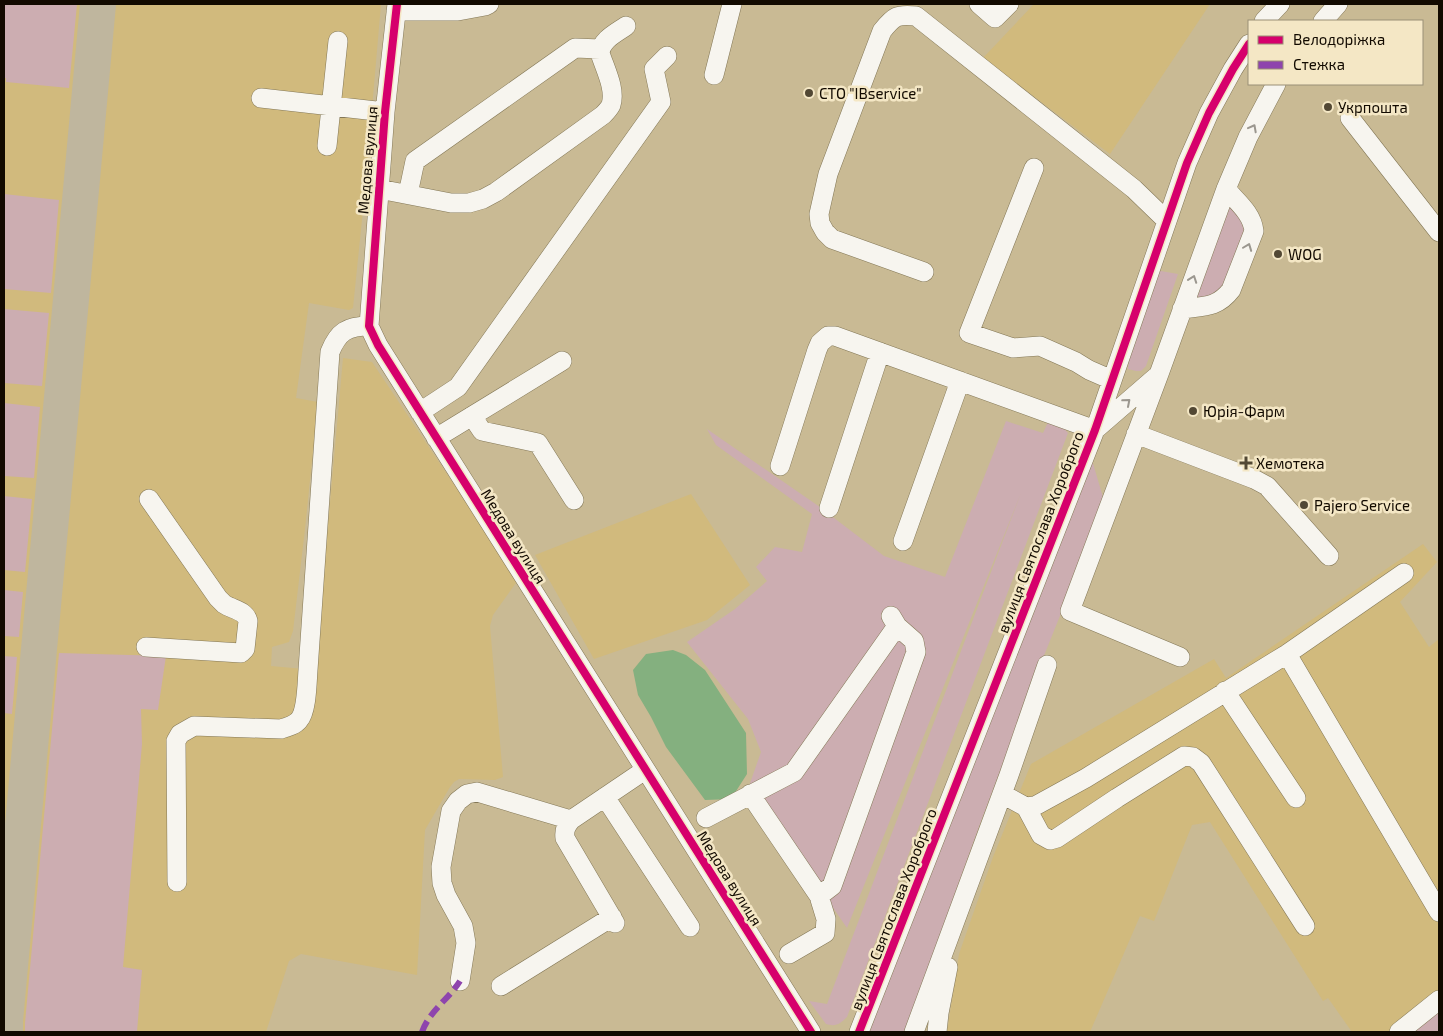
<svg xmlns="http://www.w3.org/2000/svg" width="1443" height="1036" font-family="'Exo 2',sans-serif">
<rect width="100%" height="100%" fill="#c9ba94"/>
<path fill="#d1ba7d" d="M 4,4 L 381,4 L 365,190 L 353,308 L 349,310 L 309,303 L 296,398 L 318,402 L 305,529 L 293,631 L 289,642 L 272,647 L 271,666 L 315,670 L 343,358 L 372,362 L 518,580 L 493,615 L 490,626 L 503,777 L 495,780 L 459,779 L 454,782 L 450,787 L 425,830 L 417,975 L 301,954 L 289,961 L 266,1032 L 4,1032 Z
M 1034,4 L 1210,4 L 1110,154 L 983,58 Z
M 691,494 L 750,585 L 707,620 L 594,659 L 535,555 Z
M 1423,544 L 1437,562 L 1400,602 L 1429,647 L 1439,639 L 1439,1009 L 1408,1032 L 1352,1032 L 1328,998 L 1323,1001 L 1210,822 L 1192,825 L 1154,921 L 1140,916 L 1090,1032 L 947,1032 L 959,954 L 993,857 L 1031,764 L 1214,659 L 1226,678 Z"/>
<path fill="#ccadb1" d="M 4,4 L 77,4 L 69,88 L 6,82 L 6,78 L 4,78 Z
M 4,194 L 59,200 L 51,293 L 4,289 Z
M 1228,200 L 1246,224 L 1222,294 L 1190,303 Z
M 1155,270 L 1178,274 L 1146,366 L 1141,371 L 1136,371 L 1128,369 L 1132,337 Z
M 4,309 L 49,313 L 42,386 L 4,383 Z
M 4,403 L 40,407 L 34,478 L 4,476 Z
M 1049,420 L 1060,424 L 1068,433 L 847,1017 C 840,1024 836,1027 826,1024 L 809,1001 L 827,1004 L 1021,493 L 847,928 L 749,786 L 761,752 L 748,719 L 687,642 L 735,609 L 767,581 L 756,567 L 775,547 L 802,552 L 812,514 L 716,445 L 707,429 L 817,505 L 884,556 L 945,577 L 1006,421 L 1043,433 Z
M 1092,460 L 1105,504 L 1041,663 L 980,824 L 905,1032 L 868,1032 Z
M 4,496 L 32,499 L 25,572 L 4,570 Z
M 4,590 L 23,592 L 19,637 L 4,636 Z
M 59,653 L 166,656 L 158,710 L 141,709 L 142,744 L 123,967 L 142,970 L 137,1032 L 25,1032 L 25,1023 Z
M 4,656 L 17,657 L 12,714 L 4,713 Z
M 1439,1009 L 1439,1032 L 1408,1032 Z"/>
<path fill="#84b07f" d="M 673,650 L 686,655 L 705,670 L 746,733 L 747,774 L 731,799 L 705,800 L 666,747 L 651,717 L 638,695 L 633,670 L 646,654 Z"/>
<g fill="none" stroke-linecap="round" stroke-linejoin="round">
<path stroke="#bfb69e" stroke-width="36" d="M 5,1032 L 5,1021 L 98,4"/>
<defs>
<path id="minor" d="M 397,4 L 385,112 L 369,326 L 378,345 L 811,1032
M 979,4 L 995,18 L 1009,4
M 396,11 L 458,11 L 485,6 L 489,4
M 1264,21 L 1280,4
M 1323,21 L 1338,4
M 714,75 L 732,4
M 261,98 L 385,112
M 1350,118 L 1439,232
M 327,146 L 338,41
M 1034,168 L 969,333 L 1013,348 L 1040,346 L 1076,362 L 1089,370 L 1112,380
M 379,189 L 451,203 L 469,203 L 483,199 L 496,192 L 603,115 C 606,112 609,109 611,105 C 616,89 605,69 600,53 C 601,40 616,33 626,26
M 408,194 L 415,161 L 575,48 L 600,49
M 924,272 L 832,239 L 825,232 L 820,223 L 819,214 L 828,174 L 882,31 C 894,16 897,14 916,16 L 1134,189 L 1166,220
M 1182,309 C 1204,306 1217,308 1231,290 L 1254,231 C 1252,213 1237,202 1226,189
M 420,412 L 458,387 L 661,102 L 654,69 L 667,56
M 472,416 L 482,431 L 538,443 L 574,500
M 1096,429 L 1156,377
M 1136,434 L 1254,479 L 1267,486 L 1329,556
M 436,438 L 562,361
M 780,466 L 817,350 L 820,343 L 828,336 L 835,336 L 1095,430
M 829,508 L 880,352
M 903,541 L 960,381
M 146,647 L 241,653 L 245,649 L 248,621 C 245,610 233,610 224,604 C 223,603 220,600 218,598 L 149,499
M 1287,654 L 1439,912
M 1180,657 L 1070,611 L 1159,374 L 1226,189 L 1248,137 L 1276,84
M 1225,691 L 1296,798
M 750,794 L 819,896 L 826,919 L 825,933 L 789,954
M 1002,794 L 1026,807 L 1035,806 L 1086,778 L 1287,654 L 1404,573
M 605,797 L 690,927
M 1026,807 L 1041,835 L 1050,840 L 1057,838 L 1117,798 L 1184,756 L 1193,757 L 1201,763 L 1305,926
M 706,818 L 794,772 L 897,626
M 177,882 L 176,741 L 180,734 L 194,726 L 281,729 C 288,727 295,725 299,720 C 307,711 307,682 308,670 L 330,352 C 338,332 347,326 369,326
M 819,896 L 832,886 L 916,652 L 914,641 L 897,626 L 891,616
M 615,923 L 565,838 C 564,830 566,826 571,820 L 645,770
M 460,981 L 466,943 L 463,926 L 446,895 L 442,883 L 441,867 L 451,811 L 458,801 L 467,794 L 477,792 L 571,820
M 501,986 L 612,917
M 859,1032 L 1095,430 L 1187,163 L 1209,113 L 1233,69 L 1249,44
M 914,1032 L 1009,775 L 1047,665
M 937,1032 L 939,1013 L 948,967
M 1399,1032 L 1439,1000"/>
</defs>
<use href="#minor" stroke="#837756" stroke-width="20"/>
<use href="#minor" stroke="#f7f5ef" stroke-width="19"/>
<path stroke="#8e44ad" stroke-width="6" stroke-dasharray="12 6" stroke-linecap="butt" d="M 422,1032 C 430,1010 448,1000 460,981"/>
<defs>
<path id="cycleway" d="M 397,4 L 385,112 L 369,326 L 378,345 L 811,1032
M 859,1032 L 1095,430 L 1187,163 L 1209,113 L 1233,69 L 1249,44"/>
</defs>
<use href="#cycleway" stroke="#f4e7c5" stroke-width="11"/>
<use href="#cycleway" stroke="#d6006c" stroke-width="8"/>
</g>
<defs><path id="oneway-chevron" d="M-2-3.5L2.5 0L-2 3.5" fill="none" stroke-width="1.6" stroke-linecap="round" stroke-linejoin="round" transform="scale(1.25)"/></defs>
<g stroke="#9b978f">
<use href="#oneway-chevron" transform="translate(1253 128) rotate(-62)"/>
<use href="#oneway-chevron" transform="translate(1248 247) rotate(-69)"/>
<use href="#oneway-chevron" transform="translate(1193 279) rotate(-70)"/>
<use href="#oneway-chevron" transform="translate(1127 402) rotate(-41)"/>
</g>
<g fill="#524834" stroke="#f4e7c5" stroke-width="2">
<circle cx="809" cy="93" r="5"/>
<circle cx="1328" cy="107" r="5"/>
<circle cx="1278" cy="254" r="5"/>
<circle cx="1193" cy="411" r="5"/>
<path d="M1243.5 455.5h5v5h5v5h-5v5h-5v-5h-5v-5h5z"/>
<circle cx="1304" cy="505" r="5"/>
</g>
<g text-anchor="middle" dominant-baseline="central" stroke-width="5" stroke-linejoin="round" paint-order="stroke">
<g font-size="15" fill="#120a00" stroke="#f4e7c5" text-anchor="start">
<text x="819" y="93">СТО "IBservice"</text>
<text x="1338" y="107">Укрпошта</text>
<text x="1288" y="254">WOG</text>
<text x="1203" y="411">Юрія-Фарм</text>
<text x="1256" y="463">Хемотека</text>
<text x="1314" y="505">Pajero Service</text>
</g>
<g font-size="15" fill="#120a00" stroke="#f4e7c5">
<text transform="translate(367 160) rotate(-85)">Медова вулиця</text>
<text transform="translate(1040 532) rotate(-69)">вулиця Святослава Хороброго</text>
<text transform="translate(514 536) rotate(58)">Медова вулиця</text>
<text transform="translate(730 878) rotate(58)">Медова вулиця</text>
<text transform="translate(893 909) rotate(-69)">вулиця Святослава Хороброго</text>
</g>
</g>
<rect width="1443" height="1036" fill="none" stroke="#120a00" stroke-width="10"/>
<rect x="1248" y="20" width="175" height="65" fill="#f4e7c5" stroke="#9a8f76"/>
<rect x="1258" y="36" width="25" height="8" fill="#d6006c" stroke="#9a8f76"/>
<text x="1293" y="45" font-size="15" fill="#120a00">Велодоріжка</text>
<rect x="1258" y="61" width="25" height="8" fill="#8e44ad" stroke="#9a8f76"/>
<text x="1293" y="70" font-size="15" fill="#120a00">Стежка</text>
</svg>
